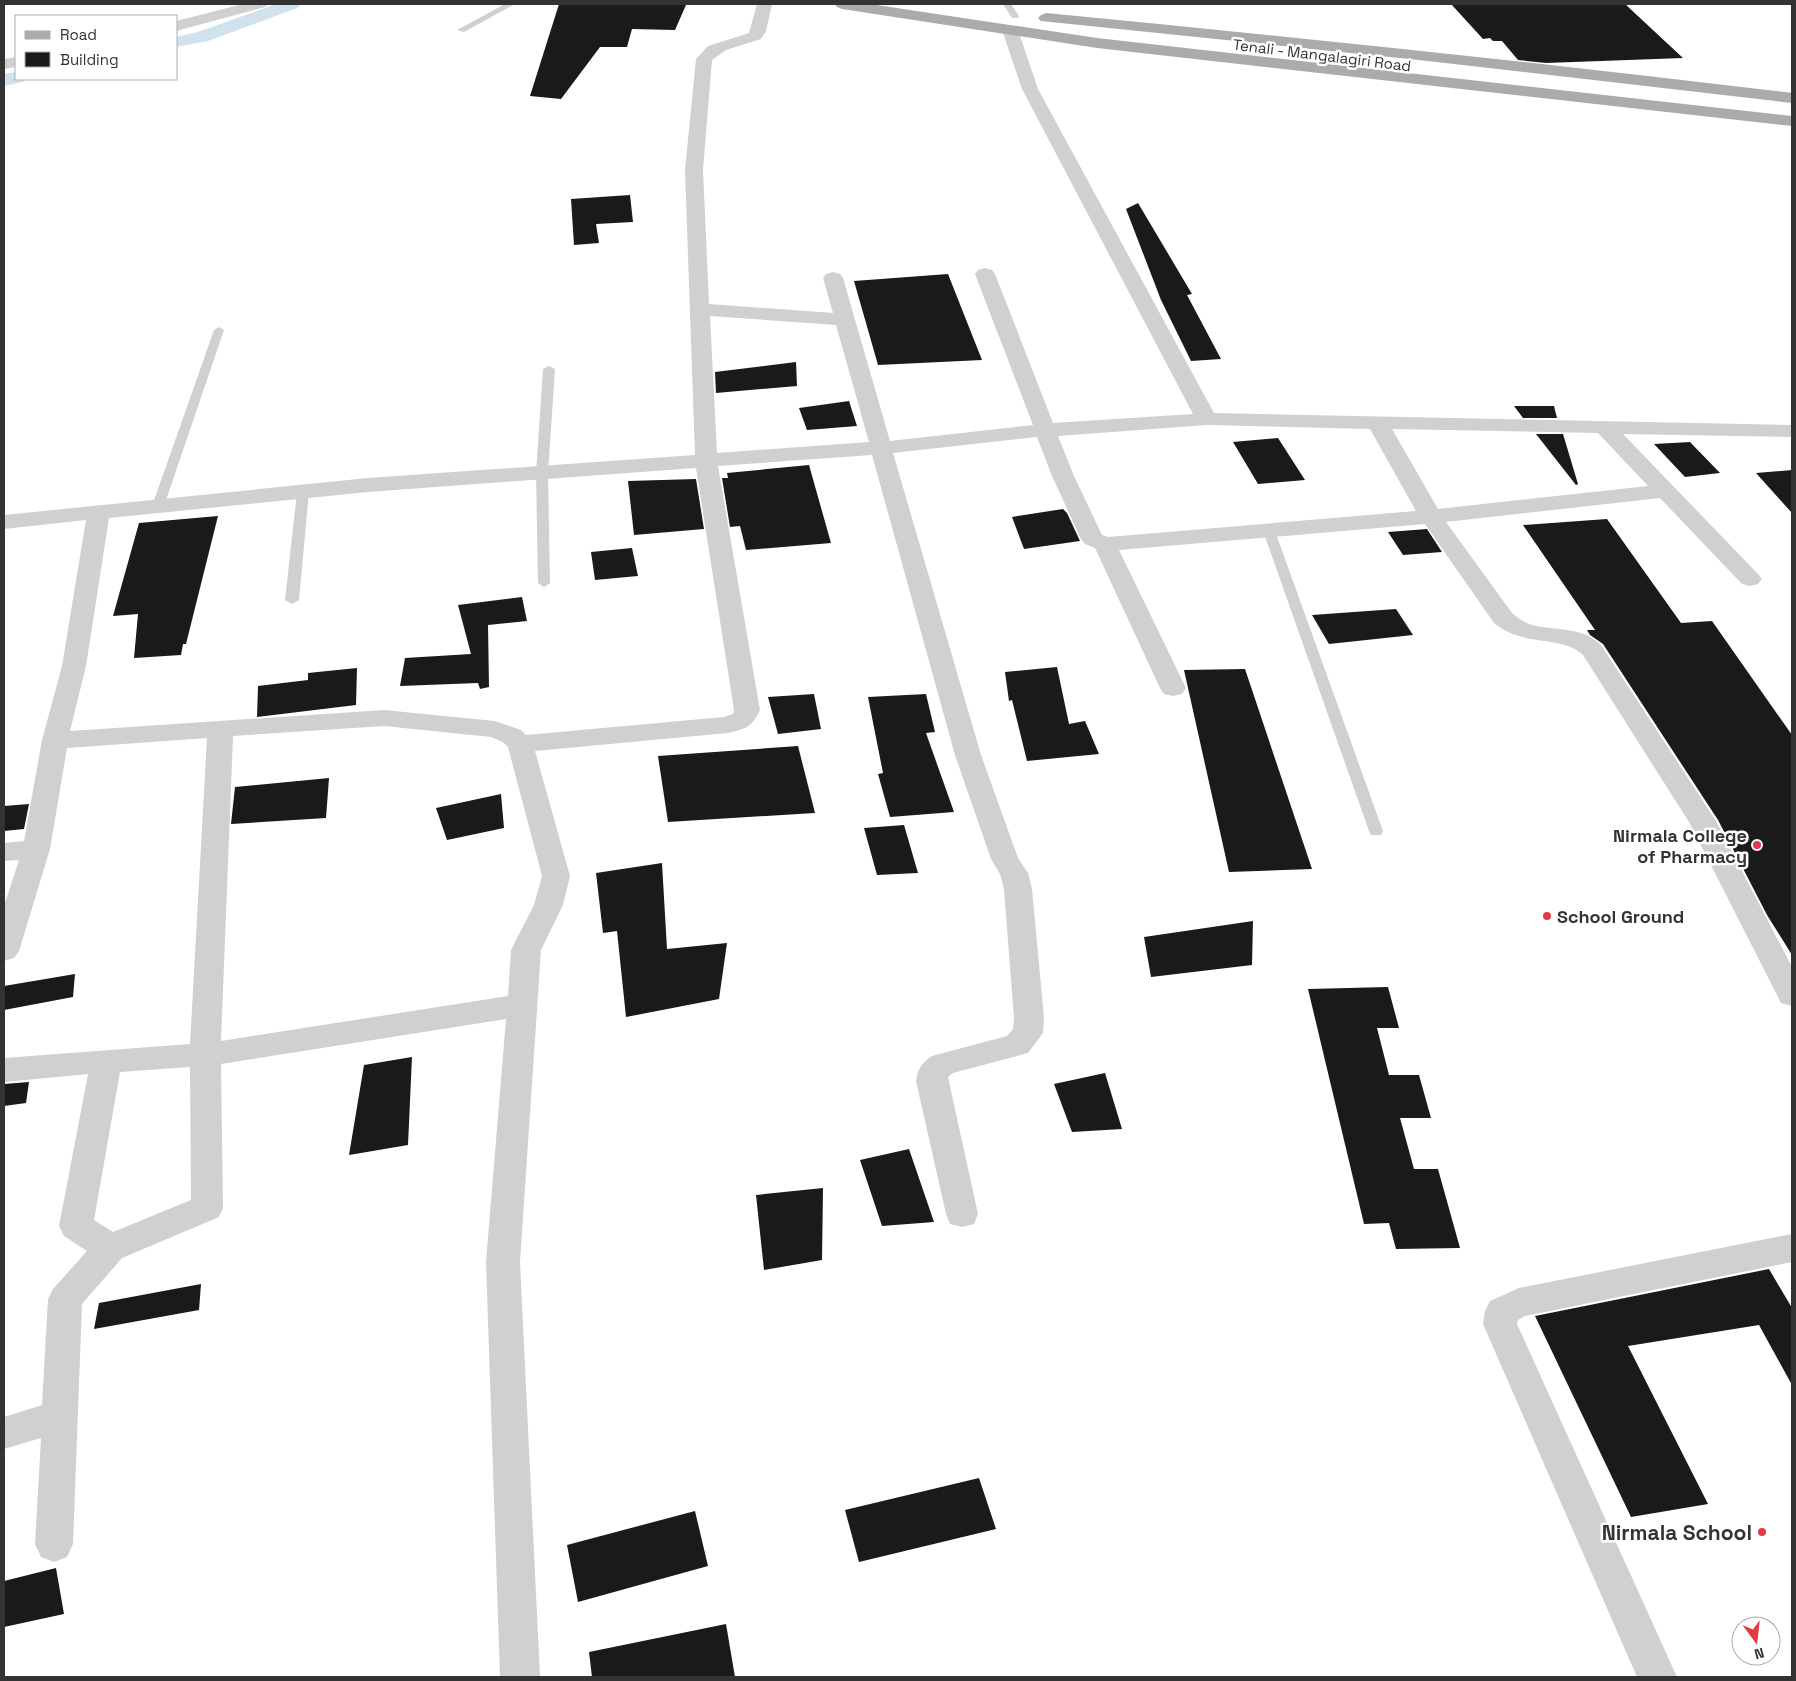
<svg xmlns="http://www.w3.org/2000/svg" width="1796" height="1681" font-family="'Space Grotesk',sans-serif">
<rect width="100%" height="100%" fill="#fff"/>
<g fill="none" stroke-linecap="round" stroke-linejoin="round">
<path fill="#cfe2ee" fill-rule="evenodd" d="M 276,4 L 300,4 L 297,8 L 208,41 L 176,47 L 176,37 L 198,32 Z
M 16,72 L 16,79 L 25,79 L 23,82 L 4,86 L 4,74 Z"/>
</g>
<path fill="#1a1a1a" d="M 559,4 L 661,4 L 686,5 L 675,30 L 632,29 L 627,47 L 600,47 L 561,99 L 530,96 Z
M 1451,4 L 1625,4 L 1683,58 L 1546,63 L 1518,60 L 1502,41 L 1493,41 L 1490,38 L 1483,39 Z
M 630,195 L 633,222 L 596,224 L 599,243 L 574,245 L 571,199 Z
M 1138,203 L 1192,294 L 1187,295 L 1221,359 L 1191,361 L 1161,300 L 1126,209 Z
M 948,274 L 982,360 L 878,365 L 854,281 Z
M 796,362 L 797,386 L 716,393 L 715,372 Z
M 849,401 L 857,426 L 807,430 L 799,408 Z
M 1514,406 L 1554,406 L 1557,418 L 1523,418 Z
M 1536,434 L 1563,434 L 1578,484 L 1576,485 Z
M 1278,438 L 1305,480 L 1258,484 L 1233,442 Z
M 1690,442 L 1720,473 L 1685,477 L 1654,444 Z
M 809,465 L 831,543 L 746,550 L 740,526 L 730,527 L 722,478 L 728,478 L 727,473 Z
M 1792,470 L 1792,513 L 1756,473 Z
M 696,479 L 704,529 L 634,535 L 628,481 Z
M 1063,509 L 1067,513 L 1080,541 L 1024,549 L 1012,517 Z
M 218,516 L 186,644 L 183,644 L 181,655 L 134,658 L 138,614 L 113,616 L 139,523 Z
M 1607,519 L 1681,623 L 1712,621 L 1792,735 L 1792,955 L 1767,915 L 1718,820 L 1603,644 L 1590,635 L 1587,630 L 1595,630 L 1523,525 Z
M 1427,529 L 1442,552 L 1403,555 L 1388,532 Z
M 632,548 L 638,576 L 595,580 L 591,552 Z
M 522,597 L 527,621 L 488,625 L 489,687 L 480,689 L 478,683 L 400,686 L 405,658 L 471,654 L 458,605 Z
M 1396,609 L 1413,635 L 1329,644 L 1312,615 Z
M 1057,667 L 1069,724 L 1085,721 L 1099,754 L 1027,761 L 1012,700 L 1009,701 L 1005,672 Z
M 357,668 L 356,705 L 257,717 L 258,686 L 308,680 L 308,673 Z
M 1245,669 L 1312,869 L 1229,872 L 1184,670 Z
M 814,694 L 821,729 L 778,734 L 768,697 Z
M 926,694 L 935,732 L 926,733 L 954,812 L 890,817 L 878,774 L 883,773 L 868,697 Z
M 798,746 L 815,813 L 668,822 L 658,756 Z
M 329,778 L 326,818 L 231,824 L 235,787 Z
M 501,794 L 504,828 L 447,840 L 436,808 Z
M 29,804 L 24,829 L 4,831 L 4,806 Z
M 904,825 L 918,873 L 877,875 L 864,828 Z
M 662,863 L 667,949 L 727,943 L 719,999 L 626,1017 L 617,931 L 603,933 L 596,873 Z
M 1253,921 L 1252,965 L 1151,977 L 1144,937 Z
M 75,974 L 73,997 L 4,1010 L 4,986 Z
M 1388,987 L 1399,1028 L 1377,1028 L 1389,1075 L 1419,1075 L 1431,1118 L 1400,1118 L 1414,1169 L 1438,1169 L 1460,1248 L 1396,1249 L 1389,1223 L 1364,1224 L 1308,989 Z
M 412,1057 L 408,1145 L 349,1155 L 364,1065 Z
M 1105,1073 L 1122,1129 L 1072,1132 L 1054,1084 Z
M 29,1082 L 26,1103 L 4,1106 L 4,1084 Z
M 909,1149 L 934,1222 L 882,1226 L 860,1160 Z
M 823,1188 L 822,1260 L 764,1270 L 756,1195 Z
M 1769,1269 L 1792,1308 L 1792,1385 L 1759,1325 L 1628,1346 L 1708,1504 L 1631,1517 L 1535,1316 Z
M 201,1284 L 199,1310 L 94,1329 L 99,1303 Z
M 979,1478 L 996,1529 L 859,1562 L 845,1510 Z
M 695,1511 L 708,1566 L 578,1602 L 567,1545 Z
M 56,1568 L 64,1614 L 4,1627 L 4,1581 Z
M 726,1624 L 735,1677 L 592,1677 L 589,1652 Z"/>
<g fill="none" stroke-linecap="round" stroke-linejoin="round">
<path fill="#d0d0d0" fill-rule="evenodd" d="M 505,4 L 515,4 L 464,32 L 457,30 Z
M 1003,4 L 1011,4 L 1019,16 L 1018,18 L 1012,18 Z
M 219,327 L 224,330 L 164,506 L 162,509 L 154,509 L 152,506 L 214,330 Z
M 549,366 L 555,369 L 548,473 L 550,583 L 544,587 L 538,583 L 536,473 L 543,369 Z
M 303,488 L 309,492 L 299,600 L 292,604 L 285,600 L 297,492 Z
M 1269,527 L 1275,531 L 1383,831 L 1381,835 L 1371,835 L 1369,831 L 1263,531 Z"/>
<path fill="#d0d0d0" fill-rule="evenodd" d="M 243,4 L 268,4 L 265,7 L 176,31 L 176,21 Z
M 757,4 L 772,4 L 766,31 L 761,39 L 726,50 L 712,60 L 703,170 L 709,304 L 833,313 L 823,278 L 826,274 L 833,272 L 840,274 L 843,278 L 890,441 L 1033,425 L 975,274 L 978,270 L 985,268 L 992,270 L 995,274 L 1053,423 L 1193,414 L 1022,89 L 1002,30 L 1004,27 L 1016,27 L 1018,30 L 1038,89 L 1214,413 L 1792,425 L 1792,437 L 1623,434 L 1758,574 L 1762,579 L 1758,584 L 1750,586 L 1742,584 L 1660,498 L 1446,522 L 1512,613 C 1518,618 1524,623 1532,625 C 1556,631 1582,626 1601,645 L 1716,821 L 1792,967 L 1792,1006 L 1781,1003 L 1689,822 L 1583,655 C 1561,634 1524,648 1494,623 L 1425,524 L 1119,550 L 1186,688 L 1182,694 L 1173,696 L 1164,694 L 1160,688 L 1095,548 L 1085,544 L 1081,539 L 1052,476 L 1037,437 L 893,453 L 981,755 L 1018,858 L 1028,873 L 1032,889 L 1044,1018 L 1043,1033 L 1028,1053 L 953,1073 L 948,1077 L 978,1214 L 974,1224 L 962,1227 L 950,1224 L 946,1214 L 916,1081 C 918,1068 922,1063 932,1056 L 1007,1036 L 1013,1029 L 1014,1018 L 1004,889 L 1000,874 L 991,859 L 955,755 L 872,455 L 718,466 L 760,710 C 752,727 746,729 728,733 L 535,751 L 570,876 L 563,905 L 541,950 L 520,1262 L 540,1677 L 500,1677 L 486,1262 L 506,1019 L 221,1064 L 223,1208 L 219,1217 L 122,1258 L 82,1304 L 73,1544 L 67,1557 L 54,1562 L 41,1557 L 35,1544 L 41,1438 L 4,1449 L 4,1417 L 42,1405 L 48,1299 L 53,1289 L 87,1251 L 64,1236 L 59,1226 L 88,1074 L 4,1082 L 4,1058 L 190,1044 L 207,738 L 67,748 L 50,849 L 19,951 L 14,958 L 4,961 L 4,906 L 19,860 L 4,861 L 4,843 L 24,841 L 42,740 L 62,666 L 86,520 L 4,529 L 4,515 L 368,478 L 695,455 L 685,170 L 696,59 L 708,46 L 749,33 ZM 710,316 L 836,325 L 869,442 L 717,453 ZM 1207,425 L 1370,429 L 1416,511 L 1108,537 L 1102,535 L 1074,476 L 1058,436 ZM 1392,429 L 1598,433 L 1648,486 L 1438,509 ZM 696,468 L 734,710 L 733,714 L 724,717 L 526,735 L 521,730 L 495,721 L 384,710 L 70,731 L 86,666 L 109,518 L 368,492 ZM 384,726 L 491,737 L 503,742 L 508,747 L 542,876 L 534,905 L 511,950 L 508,996 L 221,1041 L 233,736 ZM 190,1067 L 191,1200 L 113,1232 L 94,1220 L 120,1072 Z
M 16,57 L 16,67 L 4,69 L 4,59 Z
M 1792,1234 L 1792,1262 L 1525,1316 L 1518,1320 L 1517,1324 L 1677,1677 L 1637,1677 L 1483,1324 L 1485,1311 L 1490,1301 L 1519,1288 Z"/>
<path fill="#ababab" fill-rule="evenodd" d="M 835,4 L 870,4 L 1097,38 L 1792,116 L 1792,126 L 1097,48 L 842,9 L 837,7 Z
M 1046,13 C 1295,37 1544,63 1792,93 L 1792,103 L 1419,60 L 1041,21 L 1038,18 L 1041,15 Z"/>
</g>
<g fill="#e63946" stroke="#fff" stroke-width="2">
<circle cx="1757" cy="845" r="5"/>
<circle cx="1547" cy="916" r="5"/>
<circle cx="1762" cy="1532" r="5"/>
</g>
<g text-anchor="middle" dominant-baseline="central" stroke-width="5" stroke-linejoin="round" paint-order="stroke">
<g font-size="15" fill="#333" stroke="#fff">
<text transform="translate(1322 55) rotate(7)">Tenali - Mangalagiri Road</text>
</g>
<g font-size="18" font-weight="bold" fill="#333" stroke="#fff" text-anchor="end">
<text x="1747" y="835">Nirmala College<tspan x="1747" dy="21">of Pharmacy</tspan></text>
<text x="1557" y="916" text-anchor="start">School Ground</text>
</g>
<g font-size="21" font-weight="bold" fill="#333" stroke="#fff" text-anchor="end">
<text x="1752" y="1532">Nirmala School</text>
</g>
</g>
<rect width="1796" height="1681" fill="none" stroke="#333333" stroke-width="10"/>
<rect x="15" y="15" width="162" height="65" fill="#ffffff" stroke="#adadad"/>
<rect x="25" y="31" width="25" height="8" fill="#ababab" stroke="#adadad"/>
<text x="60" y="40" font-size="15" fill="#333333">Road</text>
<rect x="25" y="52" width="25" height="15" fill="#1a1a1a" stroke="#adadad"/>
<text x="60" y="65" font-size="15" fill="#333333">Building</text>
<g transform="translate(1756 1641) rotate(165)"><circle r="24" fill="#ffffff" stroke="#adadad"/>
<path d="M0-4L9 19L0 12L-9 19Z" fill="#e63946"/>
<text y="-8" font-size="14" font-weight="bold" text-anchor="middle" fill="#333333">N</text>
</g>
</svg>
